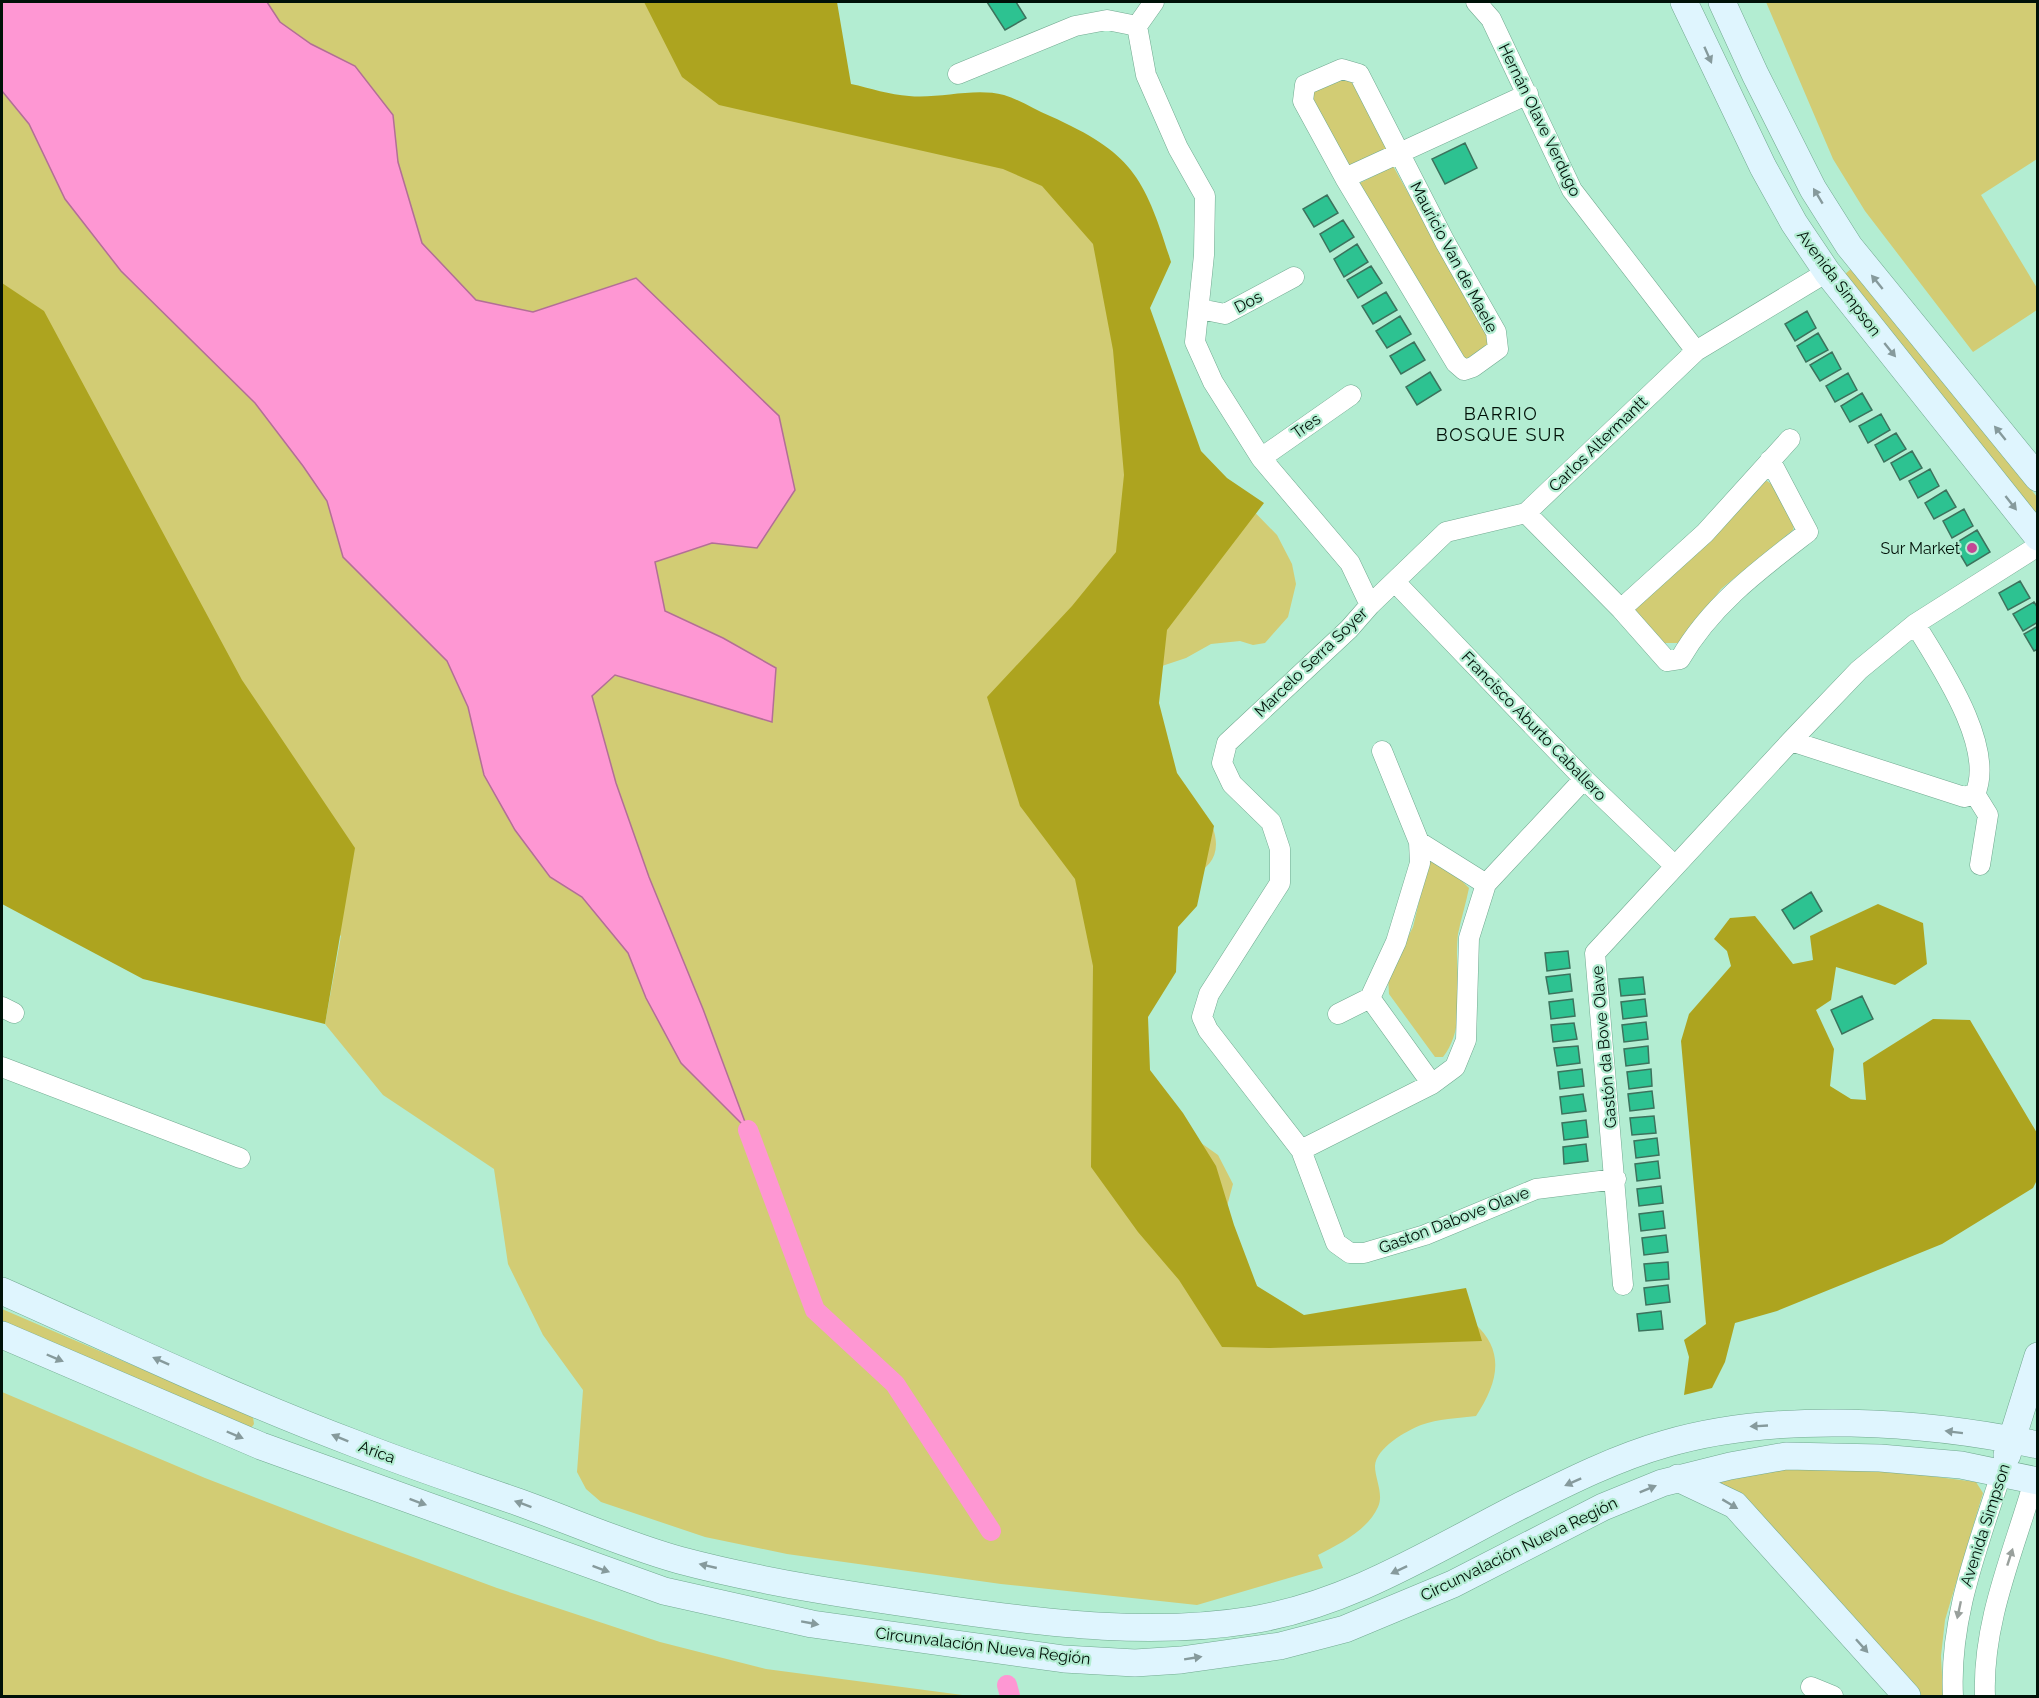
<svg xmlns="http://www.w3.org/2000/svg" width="2039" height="1698" font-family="Raleway,sans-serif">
<rect width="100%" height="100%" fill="#b3edd2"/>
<path fill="#d2cc74" d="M 2,2 L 693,2 L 733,51 L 1077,168 L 1155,399 L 1236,493 L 1277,535 L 1292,564 L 1296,584 L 1288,617 L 1265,643 L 1253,645 L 1240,641 L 1211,644 L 1186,658 L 1153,669 L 1136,727 L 1212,825 C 1230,873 1183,880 1148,888 L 1137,1075 L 1177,1126 L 1218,1155 L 1233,1184 L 1227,1206 L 1229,1229 L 1273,1318 L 1474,1323 C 1506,1351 1498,1383 1476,1416 C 1458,1418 1438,1419 1421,1425 C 1406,1431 1376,1448 1375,1466 C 1375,1479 1384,1494 1378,1507 C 1367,1531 1339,1544 1318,1555 L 1323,1568 L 1197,1605 L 1001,1584 L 787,1554 L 705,1537 L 601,1502 L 586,1489 L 577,1472 L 583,1390 L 543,1335 L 508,1264 L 494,1169 L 383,1095 L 325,1024 L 341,936 L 2,632 Z
M 1766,2 L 2037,2 L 2037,159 L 1981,195 L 2037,288 L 2037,310 L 1973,352 L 1865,211 L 1833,159 Z
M 1344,76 L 1358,82 L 1390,140 L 1385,150 L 1346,168 L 1311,105 L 1313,89 Z
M 1393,166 L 1488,335 L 1487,346 L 1466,359 L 1457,355 L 1360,188 L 1360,183 Z
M 1851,269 L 1859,272 L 2037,497 L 2037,520 L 1845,274 Z
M 1767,481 L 1776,487 L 1795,520 L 1793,530 L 1721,589 L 1681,643 L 1662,643 L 1633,614 L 1635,606 L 1759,484 Z
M 1439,858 L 1469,888 C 1466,903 1461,919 1458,934 C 1453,975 1469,1024 1443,1057 L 1435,1057 L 1389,994 L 1388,976 L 1413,927 L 1429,860 Z
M 2,1309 L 253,1417 L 254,1424 L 251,1428 L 2,1324 Z
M 2,1392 L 205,1478 L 337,1529 L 497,1588 L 660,1642 L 766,1669 L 970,1696 L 2,1696 Z
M 1793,1466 L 1869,1468 L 1976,1482 L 1983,1493 L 1945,1620 L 1941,1656 L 1943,1696 L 1922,1696 L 1713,1480 Z"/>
<path fill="#ada41f" d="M 644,2 L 837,2 L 851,84 C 870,88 890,95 909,96 C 940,99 974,87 1004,95 C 1020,100 1035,110 1050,116 C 1133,153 1145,178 1171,262 L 1150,308 L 1201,451 L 1227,478 L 1264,503 L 1167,630 L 1159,703 L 1177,773 L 1214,826 L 1197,906 L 1178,927 L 1176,972 L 1148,1017 L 1150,1070 L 1183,1113 L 1216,1166 L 1234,1225 L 1257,1286 L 1304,1315 L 1466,1288 L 1482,1341 L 1269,1348 L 1222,1347 L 1179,1280 L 1138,1232 L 1091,1167 L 1093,966 L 1075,879 L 1020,806 L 987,697 L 1072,606 L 1116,552 L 1124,475 L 1113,350 L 1093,244 L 1042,186 L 1003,169 L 719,105 L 682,77 Z
M 2,283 L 44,311 L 242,680 L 355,848 L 325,1024 L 143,979 L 2,904 Z
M 1878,904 L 1923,923 L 1927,964 L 1895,985 L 1836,967 L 1831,1000 L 1816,1010 L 1834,1049 L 1830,1086 L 1851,1099 L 1866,1100 L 1863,1063 L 1933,1019 L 1970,1020 L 2037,1133 L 2037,1180 L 2033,1188 L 1942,1244 L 1777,1311 L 1735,1323 L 1725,1362 L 1712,1388 L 1684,1395 L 1689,1357 L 1684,1340 L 1706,1324 L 1681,1041 L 1689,1014 L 1731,966 L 1727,951 L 1714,939 L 1730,918 L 1755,916 L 1793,964 L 1813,960 L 1810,936 Z"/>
<path fill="#fe97d3" stroke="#b26f96" stroke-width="1.5" d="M 2,2 L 267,2 L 280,22 L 311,44 L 355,66 L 393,115 L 398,162 L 422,243 L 476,300 L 533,312 L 636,278 L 779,416 L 795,490 L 757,548 L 712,543 L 655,562 L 665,611 L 723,638 L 776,668 L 772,722 L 615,675 L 592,696 L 616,783 L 649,877 L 703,1009 L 748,1130 L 681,1063 L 646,998 L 628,953 L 582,897 L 550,877 L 515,830 L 484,775 L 468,707 L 447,661 L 343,557 L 327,501 L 303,466 L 255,403 L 121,271 L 65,199 L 29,124 L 2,91 Z"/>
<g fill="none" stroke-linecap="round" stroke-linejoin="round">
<path stroke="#fe97d3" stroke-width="20" d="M 748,1130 L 815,1310 L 895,1384 L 991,1531
M 1007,1685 L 1010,1696"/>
</g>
<path fill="#2dc291" stroke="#3c735d" stroke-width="1.5" d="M 987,2 L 1016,2 L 1026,18 L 1005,30 Z
M 1465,143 L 1477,168 L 1445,184 L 1432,159 Z
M 1327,195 L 1338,213 L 1314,227 L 1303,209 Z
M 1343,220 L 1354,237 L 1330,252 L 1320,234 Z
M 1357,244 L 1368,262 L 1344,277 L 1334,259 Z
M 1371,266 L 1382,283 L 1358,298 L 1347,280 Z
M 1386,292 L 1397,310 L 1373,324 L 1362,306 Z
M 1807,311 L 1816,328 L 1795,341 L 1785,324 Z
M 1400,316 L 1411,334 L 1387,348 L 1376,331 Z
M 1818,333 L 1828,350 L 1806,362 L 1797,346 Z
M 1414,342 L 1425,360 L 1401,374 L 1390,356 Z
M 1832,352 L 1841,369 L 1820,381 L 1810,365 Z
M 1430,372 L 1441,390 L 1417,405 L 1406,387 Z
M 1848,373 L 1857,390 L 1835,402 L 1826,386 Z
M 1862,393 L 1872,410 L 1850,422 L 1841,406 Z
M 1881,414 L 1890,430 L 1868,443 L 1859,426 Z
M 1896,433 L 1906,449 L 1884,462 L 1875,445 Z
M 1912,451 L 1922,468 L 1900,480 L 1891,463 Z
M 1930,469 L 1939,486 L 1918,498 L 1909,481 Z
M 1946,490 L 1956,507 L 1934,519 L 1925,503 Z
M 1964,509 L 1973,526 L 1952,538 L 1943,521 Z
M 1977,530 L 1990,552 L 1967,566 L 1954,544 Z
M 2020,581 L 2030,598 L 2008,610 L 1999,593 Z
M 2034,602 L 2038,608 L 2038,622 L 2023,631 L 2013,614 Z
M 2038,626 L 2038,649 L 2034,651 L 2024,634 Z
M 1811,892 L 1822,911 L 1794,929 L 1782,910 Z
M 1568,951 L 1570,968 L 1547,971 L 1545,953 Z
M 1570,974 L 1572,991 L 1549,994 L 1546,977 Z
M 1643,977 L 1645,994 L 1621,996 L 1619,979 Z
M 1862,996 L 1873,1019 L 1842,1034 L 1831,1010 Z
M 1573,999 L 1575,1016 L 1551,1019 L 1549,1002 Z
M 1645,999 L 1647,1016 L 1623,1019 L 1621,1002 Z
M 1646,1022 L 1648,1039 L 1624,1042 L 1622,1025 Z
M 1574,1023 L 1577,1039 L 1553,1042 L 1551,1025 Z
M 1578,1046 L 1580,1063 L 1557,1066 L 1554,1048 Z
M 1648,1046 L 1649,1063 L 1626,1066 L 1624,1049 Z
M 1582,1069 L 1584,1086 L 1560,1089 L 1558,1072 Z
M 1651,1069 L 1652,1086 L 1629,1089 L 1627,1072 Z
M 1652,1091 L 1654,1108 L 1630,1111 L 1628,1094 Z
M 1583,1094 L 1586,1111 L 1562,1114 L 1560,1097 Z
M 1654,1116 L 1656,1133 L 1632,1135 L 1630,1118 Z
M 1586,1120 L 1588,1137 L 1564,1140 L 1562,1123 Z
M 1657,1138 L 1659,1155 L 1636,1158 L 1634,1141 Z
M 1586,1144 L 1588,1161 L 1564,1164 L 1563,1147 Z
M 1658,1161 L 1660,1178 L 1637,1181 L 1635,1164 Z
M 1661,1186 L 1663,1203 L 1639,1206 L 1637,1189 Z
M 1663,1211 L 1665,1228 L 1641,1231 L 1639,1214 Z
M 1666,1235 L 1668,1252 L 1644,1255 L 1642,1238 Z
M 1668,1262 L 1669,1279 L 1646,1281 L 1644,1264 Z
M 1668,1285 L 1670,1302 L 1646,1305 L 1644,1288 Z
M 1661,1311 L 1663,1329 L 1639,1331 L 1637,1314 Z"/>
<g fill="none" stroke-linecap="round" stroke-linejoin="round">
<defs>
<path id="minor" d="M 1476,2 L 1491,19 L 1572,190 L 1696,351
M 1137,26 L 1146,75 L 1178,148 L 1205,196 L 1204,255 L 1195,342 L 1213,382 L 1261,458 L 1350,563 L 1370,605 L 1349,629 L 1227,743 L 1222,763 L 1232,784 L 1271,822 L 1280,849 L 1280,883 L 1209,994 L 1202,1017 L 1208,1030 L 1301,1150 L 1336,1243 L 1350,1253 L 1364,1253 L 1425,1235 L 1536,1189 L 1616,1179
M 1137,26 L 1154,2
M 1342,69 L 1359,74 L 1445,242 L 1496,332 L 1498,349 L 1473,367 L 1464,370 L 1456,363 L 1345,178 L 1303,101 L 1305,85 Z
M 958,74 L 1075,26 L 1107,20 L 1137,26
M 1345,178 L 1528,94
M 1200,309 L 1225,314 L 1294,277
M 1261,458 L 1351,395
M 1526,513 L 1621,609 L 1667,661 L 1680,659 C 1711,605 1760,569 1808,532 L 1770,460
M 1396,583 L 1584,779 L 1675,866
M 1370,605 L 1446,532 L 1526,513 L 1696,351 L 1827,272
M 1621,609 L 1705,533 L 1790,439
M 1791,741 L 1964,797 L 1975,794 C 1996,747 1940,665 1915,624
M 1975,794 L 1988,815 L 1980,865
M 1419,842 L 1486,884
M 1370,998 L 1432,1084
M 2,1007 L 14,1013
M 1338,1014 L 1370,998 L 1396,942 L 1420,863 L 1419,842 L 1382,751
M 2,1067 L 240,1158
M 1301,1150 L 1432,1084 L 1455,1067 L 1466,1040 L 1469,938 L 1486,884 L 1584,779
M 1623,1285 L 1595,953 L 1791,741 L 1859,670 L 1915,624 L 2038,546
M 1811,1687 L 1833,1696
M 1953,1696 C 1949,1618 1978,1547 2001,1474
M 1985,1696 C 1982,1622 2014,1551 2034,1481"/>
<path id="secondary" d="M 1684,2 L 1763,167 L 1794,223 L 1827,272 L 2038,537
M 1722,2 L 1755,74 L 1813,189 L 1849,246 L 2038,478
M 2,1291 C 119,1343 236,1399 356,1444 C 409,1465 464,1483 518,1502 C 571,1521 625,1545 679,1560 C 769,1584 862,1597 953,1610 C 1052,1624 1153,1636 1252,1620 C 1349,1604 1432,1551 1518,1507 C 1564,1484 1615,1458 1665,1444 C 1777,1411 1925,1421 2038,1445
M 2,1335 L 261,1446 L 664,1591 L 812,1624 L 1064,1659 L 1135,1663 L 1181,1660 L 1280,1646 L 1345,1629 L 1453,1584 L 1603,1507 L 1662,1483 L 1730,1466 L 1786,1456 L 1880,1458 L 1961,1465 L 2038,1481
M 2007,1455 L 2038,1356
M 1678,1478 L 1735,1505 L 1907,1696"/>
</defs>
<use href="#minor" stroke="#71a990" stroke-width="21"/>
<use href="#secondary" stroke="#71a990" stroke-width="28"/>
<use href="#minor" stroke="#fff" stroke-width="20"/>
<use href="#secondary" stroke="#dff5fe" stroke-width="27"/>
</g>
<defs><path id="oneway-solid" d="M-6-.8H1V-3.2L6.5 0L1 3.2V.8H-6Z" transform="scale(1.5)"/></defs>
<g fill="#869a9c">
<use href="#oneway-solid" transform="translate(1708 55) rotate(66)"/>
<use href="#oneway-solid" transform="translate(1818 196) rotate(-121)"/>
<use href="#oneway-solid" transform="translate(1877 282) rotate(-129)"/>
<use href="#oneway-solid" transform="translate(1890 350) rotate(51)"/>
<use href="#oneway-solid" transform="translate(2000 433) rotate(-129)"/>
<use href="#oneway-solid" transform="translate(2011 503) rotate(52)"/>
<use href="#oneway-solid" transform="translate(55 1358) rotate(23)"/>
<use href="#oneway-solid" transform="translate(161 1361) rotate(-156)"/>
<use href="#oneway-solid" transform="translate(1759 1426) rotate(177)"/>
<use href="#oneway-solid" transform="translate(1954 1432) rotate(-173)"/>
<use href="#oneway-solid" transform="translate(235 1435) rotate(23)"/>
<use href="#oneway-solid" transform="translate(340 1438) rotate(-158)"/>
<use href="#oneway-solid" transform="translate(1573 1482) rotate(156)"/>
<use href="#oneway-solid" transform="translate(1648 1489) rotate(-22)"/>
<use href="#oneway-solid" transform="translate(418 1502) rotate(20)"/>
<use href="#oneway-solid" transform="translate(523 1504) rotate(-160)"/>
<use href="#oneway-solid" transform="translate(1730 1504) rotate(31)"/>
<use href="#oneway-solid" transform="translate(708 1566) rotate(-167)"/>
<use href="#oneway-solid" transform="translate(601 1569) rotate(20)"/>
<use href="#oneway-solid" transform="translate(1399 1570) rotate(155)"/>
<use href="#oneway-solid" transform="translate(810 1623) rotate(10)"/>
<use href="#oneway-solid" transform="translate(1862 1646) rotate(48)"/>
<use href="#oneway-solid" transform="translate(1193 1658) rotate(-9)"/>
</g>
<g fill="#99a09c">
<use href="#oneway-solid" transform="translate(2010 1557) rotate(-72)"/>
<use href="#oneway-solid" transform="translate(1959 1610) rotate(102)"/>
</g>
<circle fill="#c34695" stroke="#b3edd2" stroke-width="2" cx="1972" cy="548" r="6"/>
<g text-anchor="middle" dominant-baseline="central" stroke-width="4.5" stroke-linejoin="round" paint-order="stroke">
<g font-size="16" fill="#001108" stroke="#b3edd2">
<text transform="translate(1540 120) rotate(64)">Hernán Olave Verdugo</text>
<text transform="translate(1454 257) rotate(62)">Mauricio Van de Maele</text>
<text transform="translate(1839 283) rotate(53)">Avenida Simpson</text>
<text transform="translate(1248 302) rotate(-28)">Dos</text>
<text transform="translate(1306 426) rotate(-35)">Tres</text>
<text transform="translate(1598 444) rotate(-44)">Carlos Altermantt</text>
<text transform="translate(1311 662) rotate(-44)">Marcelo Serra Soyer</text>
<text transform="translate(1534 726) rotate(46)">Francisco Aburto Caballero</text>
<text transform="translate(1604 1047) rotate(-95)">Gastón da Bove Olave</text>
<text transform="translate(1454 1220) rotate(-21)">Gaston Dabove Olave</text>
<text transform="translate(377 1452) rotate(20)">Arica</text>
<text transform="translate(1985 1525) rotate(-72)">Avenida Simpson</text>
<text transform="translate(1519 1549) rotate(-26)">Circunvalación Nueva Región</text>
<text transform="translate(983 1646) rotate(7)">Circunvalación Nueva Región</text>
</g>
<g font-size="16" fill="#001108" stroke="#b3edd2" text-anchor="end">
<text x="1960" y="548">Sur Market</text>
</g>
<g font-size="18" letter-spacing="1.5" fill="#001108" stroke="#b3edd2">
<text x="1501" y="413">BARRIO<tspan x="1501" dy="21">BOSQUE SUR</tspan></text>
</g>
</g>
<rect width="2039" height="1698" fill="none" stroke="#001108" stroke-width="6"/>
</svg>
